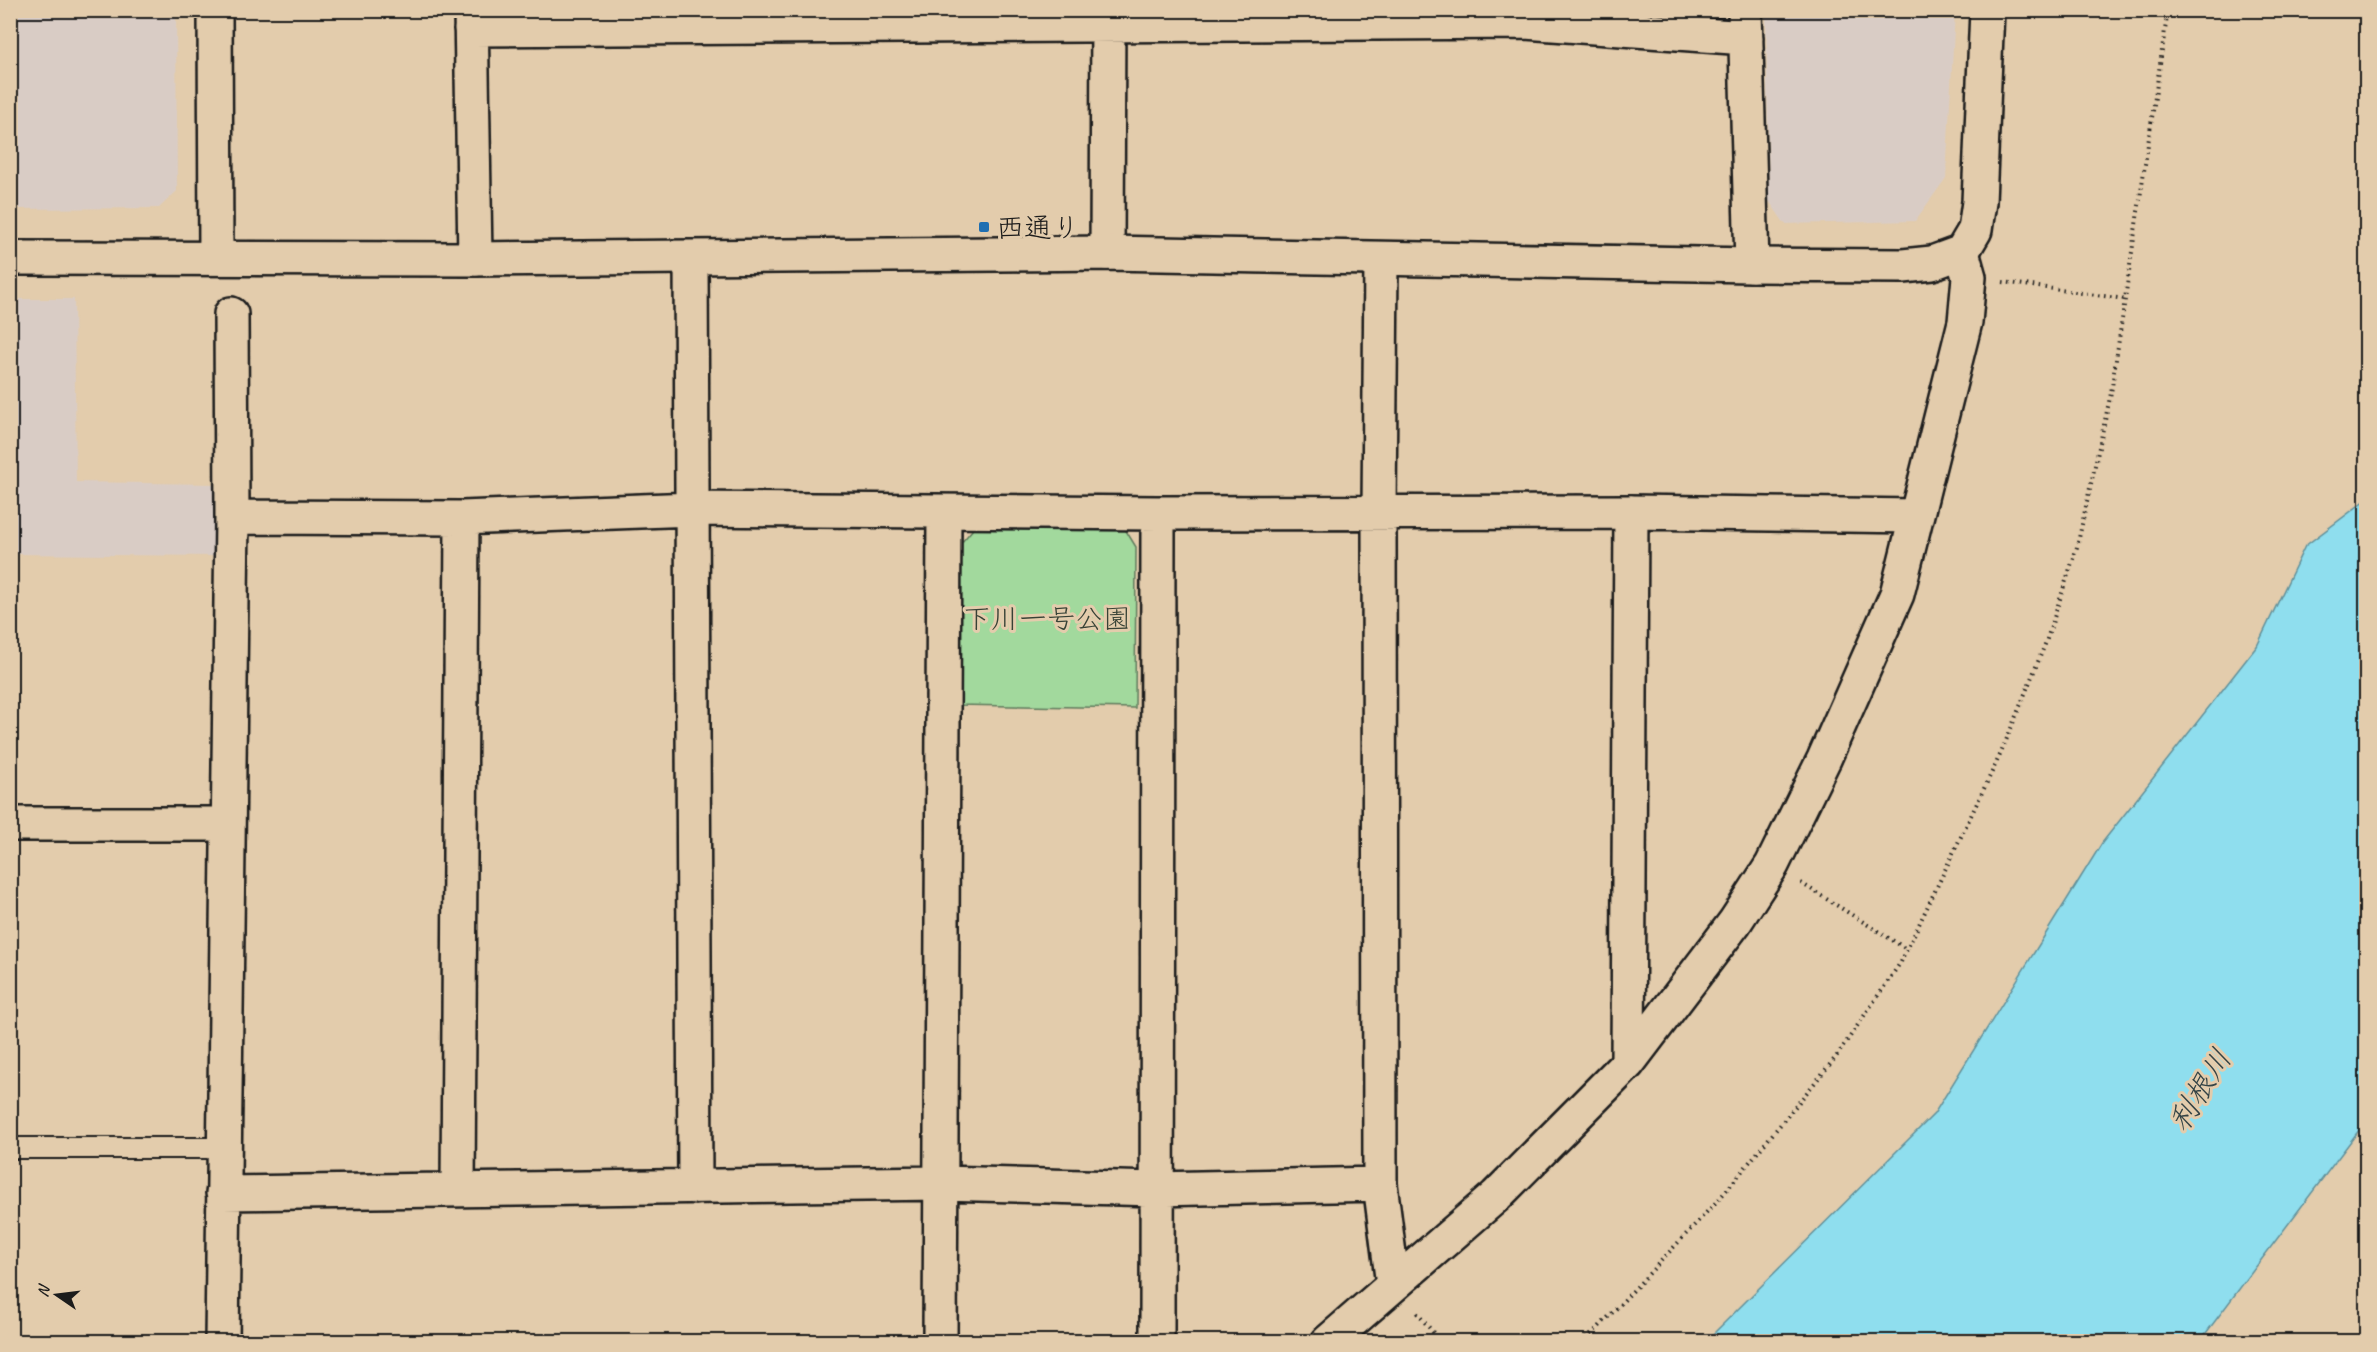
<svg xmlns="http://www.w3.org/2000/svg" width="2377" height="1352" font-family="Caveat,'Klee One',sans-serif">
<rect width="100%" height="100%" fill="#e3ccac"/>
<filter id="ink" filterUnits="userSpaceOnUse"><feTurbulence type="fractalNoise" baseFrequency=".0167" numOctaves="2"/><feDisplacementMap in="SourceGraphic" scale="12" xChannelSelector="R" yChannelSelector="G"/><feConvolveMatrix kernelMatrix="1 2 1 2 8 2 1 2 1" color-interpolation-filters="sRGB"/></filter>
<g filter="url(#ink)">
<path fill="#d9ccc5" d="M 10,11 L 176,11 L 177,191 L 159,208 L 11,209 Z
M 1766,11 L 1955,11 L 1946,178 L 1915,221 L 1785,224 L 1769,201 Z
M 11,299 L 74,299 L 76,482 L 215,484 L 215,556 L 11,554 Z"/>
<path fill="#a2d99d" stroke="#5f7a5c" stroke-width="1.5" d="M 973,529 L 1125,529 L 1136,547 L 1135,708 L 958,705 L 956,549 Z"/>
<path fill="#8fdeee" stroke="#61909a" stroke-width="1.5" d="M 2366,500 L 2366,1121 L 2200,1341 L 1706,1341 L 1934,1114 L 2102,843 L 2257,646 L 2305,546 Z"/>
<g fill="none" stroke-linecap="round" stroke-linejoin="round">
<defs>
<path id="lane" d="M 10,1148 L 223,1148"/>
<path id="street" d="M 471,10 L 475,259
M 1745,10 L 1752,265
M 471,29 L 1525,22 L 1746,38
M 1107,253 L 1108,10
M 691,258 L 695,1187
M 1381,260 L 1379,512 L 1380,1184 L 1393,1285
M 232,517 L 462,518 L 692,509 L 1158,513 L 1631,512 L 1916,516
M 10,824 L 228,824
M 1628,1063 L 1631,512
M 458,1190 L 462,518
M 223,1193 L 941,1183 L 1156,1189 L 1380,1184
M 222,1342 L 232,517 L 231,314
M 940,1342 L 944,512
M 1157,1342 L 1158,513
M 1328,1342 L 1496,1196 L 1628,1063 L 1735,922 L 1772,865 L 1824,759 L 1897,594 L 1965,322 L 1969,277 L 1962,252"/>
<path id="secondary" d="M 215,10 L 216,258
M 10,258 L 475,259 L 1107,253 L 1752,265 L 1903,266 L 1932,263 L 1962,252 L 1975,230 L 1979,202 L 1987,10"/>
</defs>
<use href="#lane" stroke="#1c1c1c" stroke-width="24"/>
<use href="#street" stroke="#1c1c1c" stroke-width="38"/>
<use href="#secondary" stroke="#1c1c1c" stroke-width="38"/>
<path stroke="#1c1c1c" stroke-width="4" stroke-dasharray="1.5 4.5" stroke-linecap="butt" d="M 2003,282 L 2125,299
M 1801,883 L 1908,950
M 1417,1313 L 1441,1342
M 1581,1342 L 1598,1328 L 1720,1198 L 1836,1057 L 1901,962 L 2001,753 L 2046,642 L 2077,547 L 2111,393 L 2168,10"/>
<use href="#lane" stroke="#e3ccac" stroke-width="20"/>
<use href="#street" stroke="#e3ccac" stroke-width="33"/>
<use href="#secondary" stroke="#e3ccac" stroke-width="33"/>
</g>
</g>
<rect fill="#1f6fb2" stroke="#e3ccac" stroke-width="2" x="978" y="221" width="12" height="12" rx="3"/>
<g text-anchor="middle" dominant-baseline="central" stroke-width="6" stroke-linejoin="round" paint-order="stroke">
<g font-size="28" fill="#1c1c1c" stroke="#e3ccac" text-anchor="start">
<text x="996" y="227">西通り</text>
</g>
<g font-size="28" fill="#374236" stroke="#e3ccac">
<text x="1047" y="618">下川一号公園</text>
</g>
<g font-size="30" font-style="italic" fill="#334346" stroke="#e3ccac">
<text transform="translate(2200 1090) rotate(-58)">利根川</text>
</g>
</g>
<rect width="2377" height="1352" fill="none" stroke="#e3ccac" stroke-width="36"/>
<rect x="18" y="18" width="2341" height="1316" fill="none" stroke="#1c1c1c" stroke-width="2" filter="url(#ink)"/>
<g transform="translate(57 1295) rotate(284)" stroke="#e3ccac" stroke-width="4.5" paint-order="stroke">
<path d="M0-4.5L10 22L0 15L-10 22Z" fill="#1c1c1c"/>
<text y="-9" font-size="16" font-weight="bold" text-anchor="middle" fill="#1c1c1c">N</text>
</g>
</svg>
